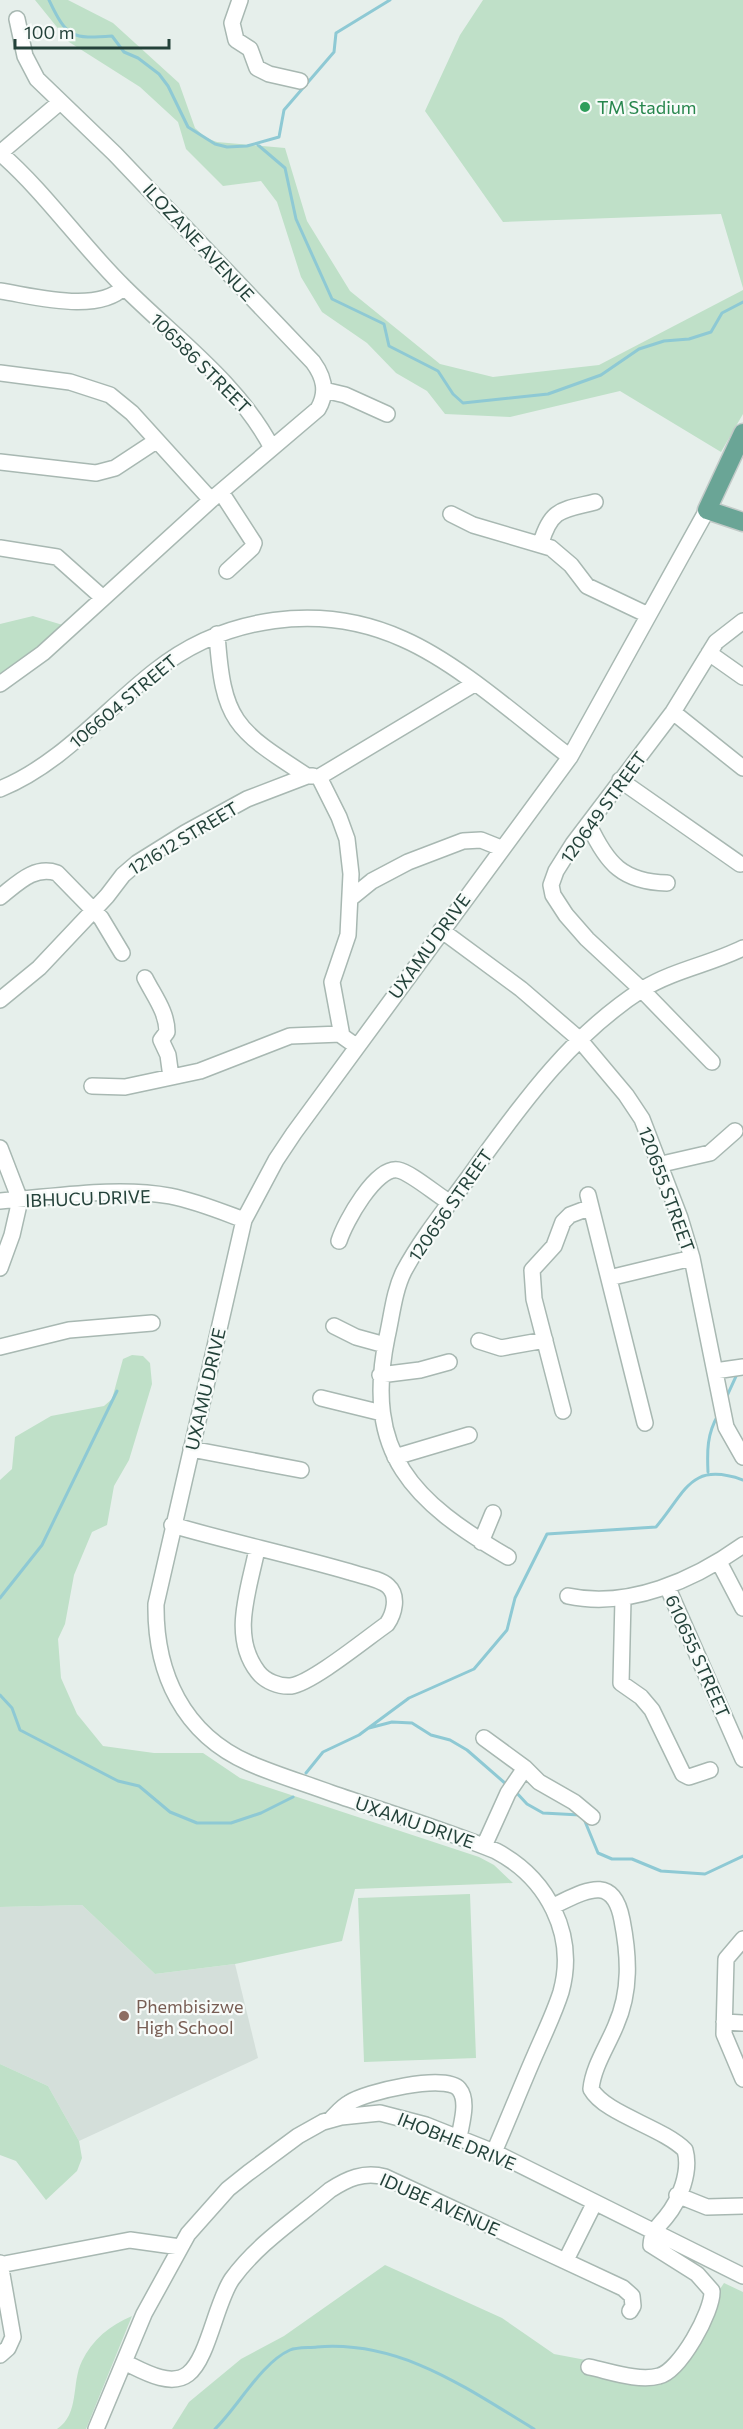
<svg xmlns="http://www.w3.org/2000/svg" width="743" height="2429" font-family="Commissioner,sans-serif">
<rect width="100%" height="100%" fill="#e6efeb"/>
<path fill="#d4dfda" d="M 82,1905 L 155,1974 L 235,1964 L 258,2058 L 79,2141 L 48,2086 L 0,2064 L 0,1907 Z"/>
<path fill="#bfe0c8" d="M 35,0 L 68,0 L 113,23 L 179,83 L 195,128 L 206,138 L 217,142 L 285,148 L 307,221 L 350,291 L 440,364 L 493,377 L 599,365 L 743,290 L 743,414 L 721,452 L 620,391 L 510,417 L 445,414 L 427,391 L 396,373 L 367,343 L 322,312 L 301,277 L 277,202 L 261,181 L 223,186 L 186,149 L 178,122 L 140,87 L 69,42 Z
M 483,0 L 743,0 L 743,288 L 721,214 L 503,222 L 425,111 L 460,35 Z
M 33,616 L 66,626 L 0,688 L 0,624 Z
M 132,1355 L 143,1356 L 150,1363 L 152,1384 L 129,1460 L 114,1486 L 107,1525 L 92,1532 L 74,1575 L 65,1624 L 58,1639 L 61,1678 L 77,1714 L 103,1746 L 154,1753 L 203,1753 L 240,1778 L 479,1857 L 494,1865 L 513,1883 L 355,1889 L 342,1941 L 235,1964 L 155,1974 L 82,1905 L 0,1907 L 0,1480 L 12,1469 L 15,1437 L 51,1416 L 104,1406 L 112,1399 L 123,1359 Z
M 470,1894 L 476,2058 L 364,2062 L 358,1898 Z
M 0,2064 L 48,2086 L 79,2141 L 82,2158 L 77,2171 L 46,2200 L 16,2161 L 0,2155 Z
M 385,2265 L 502,2318 L 554,2354 L 655,2373 L 673,2360 L 724,2283 L 743,2292 L 743,2429 L 172,2429 L 189,2402 L 241,2359 L 284,2336 Z
M 132,2316 L 86,2429 L 57,2429 C 80,2414 71,2383 82,2361 C 92,2340 110,2325 132,2316 Z"/>
<g fill="none" stroke-linecap="round" stroke-linejoin="round">
<path stroke="#8ec9d4" stroke-width="3" d="M 49,0 C 67,38 72,39 112,36 L 124,52 L 138,58 L 159,74 L 168,86 L 188,127 L 215,144 L 227,147 L 247,146 L 279,137 L 284,110 L 334,52 L 336,33 L 390,0
M 258,145 L 285,168 L 296,219 L 332,299 L 384,324 L 389,346 L 438,371 L 453,394 L 463,403 L 548,394 L 601,375 L 639,349 L 664,341 L 689,339 L 711,332 L 722,313 L 743,302
M 726,1398 L 737,1374
M 708,1472 C 707,1451 707,1434 718,1415
M 0,1598 L 42,1545 L 117,1391
M 0,1695 L 12,1708 L 20,1730 L 118,1781 L 139,1786 L 170,1812 L 197,1823 L 231,1823 L 261,1813 L 293,1797
M 369,1728 L 392,1722 L 412,1723 L 431,1735 L 450,1740 L 467,1750 L 506,1784
M 306,1773 L 323,1752 L 359,1735 L 409,1698 L 474,1669 L 507,1630 L 515,1598 L 547,1534 L 656,1527 C 686,1492 690,1461 743,1480
M 514,1790 L 527,1804 L 543,1813 L 580,1815
M 584,1819 L 598,1853 L 612,1859 L 632,1859 L 661,1871 L 705,1874 L 743,1856
M 215,2429 C 238,2407 261,2363 290,2350 C 297,2347 309,2348 317,2347 C 400,2340 466,2388 534,2429"/>
<defs>
<path id="minor" d="M 240,0 L 232,23 L 236,40 L 250,49 L 257,68 L 269,74 L 300,81
M 0,153 C 46,193 81,245 124,287 C 175,338 238,383 272,448
M 0,153 L 59,103
M 0,291 C 34,296 98,314 124,287
M 0,373 L 70,382 L 110,395 L 132,413 L 211,500
M 324,390 L 345,395 L 387,414
M 0,462 L 96,473 L 115,468 L 156,441
M 221,492 L 254,543 L 252,548 L 227,571
M 451,514 L 473,525 L 551,548 L 571,565 L 587,586 L 648,615
M 541,543 C 551,508 563,510 595,502
M 0,548 L 57,557 L 103,598
M 217,634 C 223,721 234,729 307,776 L 313,776
M 709,653 L 743,677
M 0,684 L 43,653 L 211,500 L 318,409 C 328,392 324,377 313,362 L 115,154 L 37,79 L 25,56 L 17,19
M 673,712 L 743,768
M 319,777 L 339,817 L 347,839 L 351,874 L 348,935 L 332,982 L 342,1036 L 356,1046
M 319,777 L 474,684
M 620,780 L 740,864
M 0,789 C 61,764 104,711 155,671 C 224,616 321,602 403,639 C 460,664 520,719 570,757
M 589,825 C 607,864 623,882 667,883
M 0,897 C 17,884 34,865 57,873 L 101,918 L 122,953
M 351,898 L 372,881 L 408,862 L 463,841 L 481,840 L 501,848
M 441,930 L 521,989 L 579,1039 L 626,1095 L 642,1119 L 680,1218 L 692,1258 L 726,1427 L 743,1457
M 145,978 C 154,996 167,1012 167,1032 L 161,1040 L 168,1055 L 171,1077
M 0,1000 L 39,968 L 107,896 L 123,875 L 137,863 L 185,833 L 247,799 L 307,776
M 712,1062 L 642,990 L 587,939 L 566,915 L 553,895 L 551,885 L 556,871 L 573,844 L 673,712 L 716,642 L 743,621
M 92,1086 L 125,1087 L 200,1071 L 290,1036 L 341,1034
M 0,1148 L 20,1200 L 12,1235 L 0,1268
M 662,1164 L 710,1153 L 735,1131
M 588,1195 L 645,1423
M 0,1201 C 55,1197 116,1186 170,1196 C 196,1201 220,1211 244,1220
M 339,1241 C 345,1222 376,1166 398,1170 C 410,1172 437,1195 449,1202
M 609,1278 L 692,1258
M 334,1326 L 356,1337 L 385,1345
M 479,1341 L 501,1348 L 545,1340
M 0,1347 L 69,1330 L 152,1323
M 715,1371 L 743,1367
M 380,1375 L 420,1370 L 449,1362
M 321,1398 L 382,1413
M 563,1411 L 534,1299 L 532,1270 L 554,1246 L 563,1222 L 570,1215 L 591,1207
M 191,1449 L 301,1470
M 395,1457 L 469,1435
M 172,1525 C 231,1542 291,1555 350,1572 C 361,1576 379,1578 388,1586 C 399,1596 394,1614 387,1624 C 367,1638 312,1683 291,1686 C 279,1687 265,1681 258,1672 C 230,1636 249,1590 257,1549
M 481,1542 L 493,1513
M 508,1557 C 413,1502 363,1454 387,1337 C 392,1315 394,1291 404,1271 C 425,1232 454,1199 479,1163 C 526,1098 574,1033 643,989 C 674,970 711,964 743,948
M 719,1562 L 743,1608
M 667,1586 L 743,1759
M 568,1596 C 629,1609 694,1580 743,1545
M 623,1599 L 621,1683 L 641,1697 L 652,1710 L 683,1774 L 689,1777 L 710,1770
M 484,1738 L 525,1768 L 539,1782 L 574,1802 L 592,1817
M 484,1846 L 508,1793 L 525,1768
M 553,1906 C 584,1892 613,1872 622,1920 C 629,1956 631,1991 616,2025 C 608,2045 593,2067 591,2089 C 605,2114 662,2127 685,2150 C 691,2171 680,2200 666,2217 C 657,2228 652,2231 651,2245 L 697,2274 L 712,2291 C 713,2311 680,2371 659,2376 C 639,2382 609,2371 589,2367
M 743,1939 L 726,1959 L 724,2034 L 743,2079
M 724,2022 L 743,2023
M 332,2118 C 337,2113 343,2106 349,2103 C 365,2092 446,2073 459,2089 C 469,2101 461,2124 459,2138
M 494,2152 C 508,2120 521,2087 535,2055 C 544,2034 554,2014 561,1992 C 577,1934 547,1878 496,1851 C 442,1829 386,1812 331,1793 C 304,1783 276,1775 249,1763 C 183,1734 155,1673 156,1604 L 244,1220 L 276,1160 L 294,1133 L 570,757 L 707,510
M 677,2195 L 707,2207 L 743,2206
M 566,2260 L 594,2204
M 0,2263 L 13,2337 L 8,2348 L 0,2355
M 0,2265 L 130,2240 L 180,2247
M 124,2362 C 141,2370 170,2388 188,2374 C 208,2359 216,2302 232,2279 C 257,2244 297,2218 330,2190 C 347,2179 364,2171 385,2177 L 623,2288 L 632,2296 L 633,2306 L 630,2311
M 96,2429 L 144,2314 L 188,2234 L 228,2189 L 248,2173 L 298,2136 L 323,2122 L 341,2117 L 380,2113 L 426,2125 L 494,2152 L 743,2276"/>
<path id="major" d="M 743,433 L 707,510 L 743,522"/>
</defs>
<use href="#minor" stroke="#a8b8b2" stroke-width="18"/>
<use href="#major" stroke="#c2cac8" stroke-width="21"/>
<use href="#minor" stroke="#fff" stroke-width="15"/>
<use href="#major" stroke="#6aa596" stroke-width="18"/>
</g>
<circle fill="#2e9e5b" stroke="#f7fbf9" stroke-width="2" cx="585" cy="107" r="6"/>
<circle fill="#8d6e63" stroke="#f7fbf9" stroke-width="2" cx="124" cy="2016" r="6"/>
<g text-anchor="middle" dominant-baseline="central" stroke-width="4.5" stroke-linejoin="round" paint-order="stroke">
<g font-size="18" fill="#27864d" stroke="#f7fbf9" text-anchor="start">
<text x="597" y="107">TM Stadium</text>
</g>
<g font-size="18" fill="#24423a" stroke="#f7fbf9">
<text transform="translate(199 242) rotate(47)">ILOZANE AVENUE</text>
<text transform="translate(201 363) rotate(45)">106586 STREET</text>
<text transform="translate(123 701) rotate(-40)">106604 STREET</text>
<text transform="translate(603 807) rotate(-54)">120649 STREET</text>
<text transform="translate(183 838) rotate(-31)">121612 STREET</text>
<text transform="translate(429 946) rotate(-54)">UXAMU DRIVE</text>
<text transform="translate(667 1189) rotate(70)">120655 STREET</text>
<text transform="translate(88 1198) rotate(-2)">IBHUCU DRIVE</text>
<text transform="translate(450 1205) rotate(-55)">120656 STREET</text>
<text transform="translate(205 1389) rotate(-77)">UXAMU DRIVE</text>
<text transform="translate(698 1656) rotate(66)">610655 STREET</text>
<text transform="translate(415 1822) rotate(19)">UXAMU DRIVE</text>
<text transform="translate(457 2141) rotate(22)">IHOBHE DRIVE</text>
<text transform="translate(440 2204) rotate(24)">IDUBE AVENUE</text>
</g>
<g font-size="18" fill="#785e54" stroke="#f7fbf9" text-anchor="start">
<text x="136" y="2006">Phembisizwe<tspan x="136" dy="21">High School</tspan></text>
</g>
</g>
<path d="M15 39v9h154v-9" fill="none" stroke="#24423a" stroke-width="3"/>
<text x="24" y="39" font-size="18" fill="#24423a" stroke="#f7fbf9" stroke-width="4.5" paint-order="stroke">100 m</text>
</svg>
